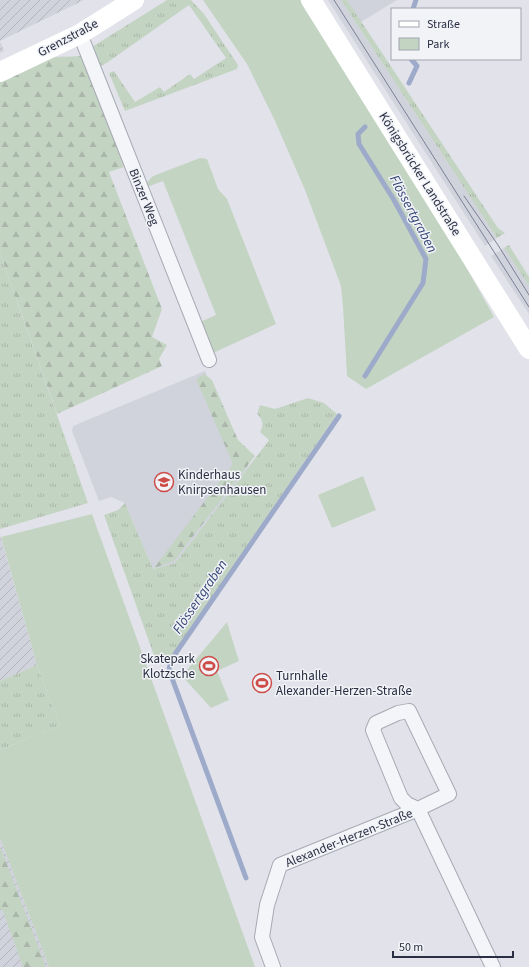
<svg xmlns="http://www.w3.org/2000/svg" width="529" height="967" font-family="'Source Sans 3',sans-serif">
<defs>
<pattern id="industrial-furrows" width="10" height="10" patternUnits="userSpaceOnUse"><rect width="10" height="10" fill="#d0d2dc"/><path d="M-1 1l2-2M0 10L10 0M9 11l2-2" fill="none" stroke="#b3b5be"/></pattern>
<pattern id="grass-tufts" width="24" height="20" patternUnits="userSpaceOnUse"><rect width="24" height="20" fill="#c4d4c3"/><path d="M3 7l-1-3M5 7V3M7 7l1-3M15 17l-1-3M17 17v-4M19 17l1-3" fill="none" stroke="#a9b6a9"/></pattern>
<pattern id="forest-firs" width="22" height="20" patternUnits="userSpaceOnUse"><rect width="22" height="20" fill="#c4d4c3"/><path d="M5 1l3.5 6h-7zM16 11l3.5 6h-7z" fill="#a9b6a9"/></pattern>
</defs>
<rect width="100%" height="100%" fill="#e2e3ea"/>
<path fill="#d0d2dc" d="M 328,0 L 341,0 L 497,238 L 485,246 Z
M 347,0 L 397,0 L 361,22 Z
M 504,248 L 529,286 L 529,314 L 491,256 Z
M 205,371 L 248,467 L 175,563 L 153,569 L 125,503 L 111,497 L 99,501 L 72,431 L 73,426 Z"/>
<path fill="url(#industrial-furrows)" d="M 0,0 L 84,0 L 0,41 L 4,51 L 0,53 Z
M 0,535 L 37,665 L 0,681 Z
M 0,838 L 49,967 L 0,967 Z"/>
<path fill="url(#grass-tufts)" d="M 167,0 L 191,0 L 204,14 L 238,65 L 237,69 L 125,111 L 109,73 L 114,71 L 135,102 L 160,87 L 164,92 L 190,74 L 194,79 L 226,58 L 189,5 L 108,62 L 101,66 L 92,47 Z
M 341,0 L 347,0 L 498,228 L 505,233 L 497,238 Z
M 509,245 L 529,277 L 529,286 L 504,248 Z
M 0,253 L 88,503 L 0,529 Z
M 308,398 L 324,403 L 337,414 L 170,659 L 157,664 L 104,515 L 118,510 L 125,503 L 153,569 L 175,563 L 269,440 L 260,432 C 264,424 263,420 257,414 L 260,405 L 275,409 Z
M 37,665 L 60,726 L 0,750 L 0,681 Z"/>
<path fill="url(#forest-firs)" d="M 83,56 L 124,167 L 109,172 L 162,309 L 152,337 L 167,345 L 159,359 L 162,366 L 57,414 L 0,253 L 0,72 L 30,58 Z
M 204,374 L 212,380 L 238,440 L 255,456 L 174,561 L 154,568 L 233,464 L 196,379 Z
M 0,846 L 46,967 L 23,967 L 3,911 L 0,909 Z"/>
<path fill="#c4d4c3" d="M 203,0 L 300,0 L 450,238 L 494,317 L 366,389 L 347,376 L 343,307 L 341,286 L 305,190 L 275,121 L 247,64 Z
M 200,158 L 207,159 L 218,189 L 227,199 L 276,324 L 213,353 L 200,322 L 216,315 L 163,181 L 147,187 L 146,183 L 153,176 Z
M 363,476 L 376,510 L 332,528 L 318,495 Z
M 92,514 L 255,967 L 49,967 L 0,838 L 0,750 L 60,726 L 37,665 L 1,537 Z
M 227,622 L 239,661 L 217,671 L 229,700 L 211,708 L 182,676 Z"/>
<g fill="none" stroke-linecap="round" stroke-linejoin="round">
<path stroke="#9daaca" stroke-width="5" d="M 413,9 L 416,0
M 409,83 L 417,66 L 411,59
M 365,127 L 358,134 L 359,144 L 394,200 L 426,259 L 423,283 L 365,376
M 246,878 L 169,670 L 171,660 L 339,416"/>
<defs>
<path id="minor" d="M 80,34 L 209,360
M 418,809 L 407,804 L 401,798 L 373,730 L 376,723 L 398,713 L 409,711 L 449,794 L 418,809 L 493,967
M 273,967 L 262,937 L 267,905 L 280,865 L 418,809"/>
</defs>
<use href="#minor" stroke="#a7a9b4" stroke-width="16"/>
<use href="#minor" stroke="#f4f5f8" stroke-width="14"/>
<path stroke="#fff" stroke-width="20" d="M 311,0 L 529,349
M 0,72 L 80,34 L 134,0"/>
<path stroke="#7b8094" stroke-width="1" d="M 334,0 L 529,307
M 464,196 L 498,245 L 529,295"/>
</g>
<defs>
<symbol id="school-ring" viewBox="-11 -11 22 22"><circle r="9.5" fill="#f1f3f7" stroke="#ce4c48" stroke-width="1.5"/><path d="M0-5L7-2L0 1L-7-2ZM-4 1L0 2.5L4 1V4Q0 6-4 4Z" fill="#ce4c48"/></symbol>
<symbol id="stadium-ring" viewBox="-11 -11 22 22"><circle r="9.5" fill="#f1f3f7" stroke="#ce4c48" stroke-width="1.5"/><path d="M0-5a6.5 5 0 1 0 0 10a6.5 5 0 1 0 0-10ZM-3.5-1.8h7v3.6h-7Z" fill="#ce4c48"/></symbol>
</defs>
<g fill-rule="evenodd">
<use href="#school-ring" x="153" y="471" width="22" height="22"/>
<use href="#stadium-ring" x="198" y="655" width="22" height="22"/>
<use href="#stadium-ring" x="251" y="672" width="22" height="22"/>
</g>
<g text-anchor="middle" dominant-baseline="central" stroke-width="3" stroke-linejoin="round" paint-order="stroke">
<g font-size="13" fill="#2a2e42" stroke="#f1f3f7">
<text transform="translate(68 38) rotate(-28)">Grenzstraße</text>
<text transform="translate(420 174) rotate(58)">Königsbrücker Landstraße</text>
<text transform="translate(144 197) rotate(68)">Binzer Weg</text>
<text transform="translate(349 838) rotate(-22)">Alexander-Herzen-Straße</text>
</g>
<g font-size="13" fill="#2a2e42" stroke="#f1f3f7" text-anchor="start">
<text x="178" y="475">Kinderhaus<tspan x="178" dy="15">Knirpsenhausen</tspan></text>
<text x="195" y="659" text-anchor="end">Skatepark<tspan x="195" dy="15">Klotzsche</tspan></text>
<text x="276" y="676">Turnhalle<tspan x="276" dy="15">Alexander-Herzen-Straße</tspan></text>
</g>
<g font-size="14" font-style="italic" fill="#344576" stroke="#f1f3f7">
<text transform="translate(413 214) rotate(62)">Flössertgraben</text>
<text transform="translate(200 597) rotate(-56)">Flössertgraben</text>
</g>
</g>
<rect x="391" y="8" width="130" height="52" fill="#f1f3f7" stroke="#a1a4af"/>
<rect x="399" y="21" width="20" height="6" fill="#ffffff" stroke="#a1a4af"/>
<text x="427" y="28" font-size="12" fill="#2a2e42">Straße</text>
<rect x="399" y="38" width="20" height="12" fill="#c4d4c3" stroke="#a1a4af"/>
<text x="427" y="48" font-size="12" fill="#2a2e42">Park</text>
<path d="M393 951v6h120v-6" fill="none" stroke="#2a2e42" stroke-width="2"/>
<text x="399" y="951" font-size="12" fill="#2a2e42" stroke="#f1f3f7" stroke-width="3" paint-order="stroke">50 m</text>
</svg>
